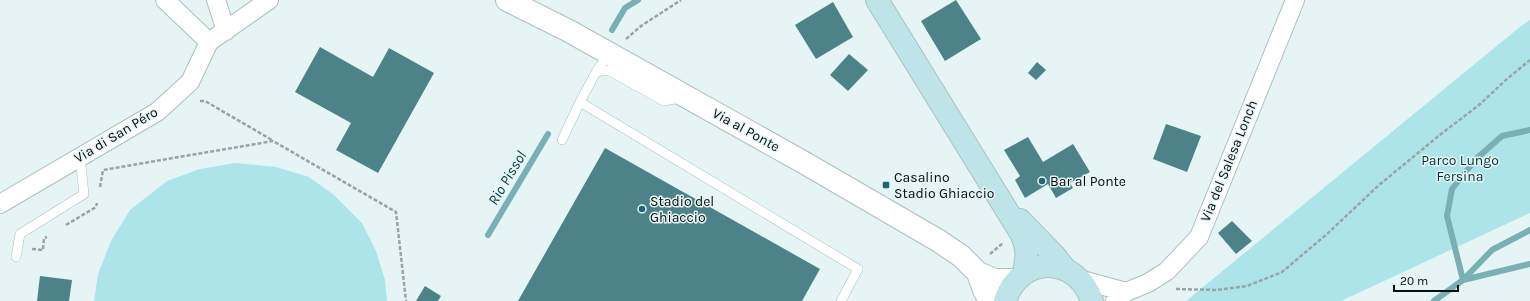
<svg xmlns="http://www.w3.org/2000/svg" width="1530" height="301" font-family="Karla,sans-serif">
<rect width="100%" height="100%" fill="#e5f4f5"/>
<path fill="#ade4ea" d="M 1530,20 L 1530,213 L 1341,301 L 1186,301 L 1521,26 Z
M 235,163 L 276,167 L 309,177 L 334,195 L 362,223 L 376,251 L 385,280 L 387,301 L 94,301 L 98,274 L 111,241 L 130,210 L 167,181 L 200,169 Z"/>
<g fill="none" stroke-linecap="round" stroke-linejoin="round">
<path stroke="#79afb5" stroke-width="6" d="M 612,30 L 625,8 L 638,0
M 488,235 L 548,134
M 1463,280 L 1447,216 L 1452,189 L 1476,159 L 1502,136 L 1530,130
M 1463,280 L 1492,250 L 1530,230
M 1434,301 L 1463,280 L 1530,264"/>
</g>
<path fill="#4d8388" d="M 956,0 L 981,39 L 945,61 L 921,21 Z
M 833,2 L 853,37 L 816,59 L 795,25 Z
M 320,47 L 373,77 L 389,48 L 434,73 L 378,173 L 336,150 L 351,123 L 295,92 Z
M 849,54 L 868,70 L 848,91 L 830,75 Z
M 1037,62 L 1046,70 L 1036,80 L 1028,73 Z
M 1166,124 L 1201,136 L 1187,172 L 1153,159 Z
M 1028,137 L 1043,162 L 1073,144 L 1090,172 L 1070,183 L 1073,188 L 1056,198 L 1048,184 L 1025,198 L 1015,180 L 1020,176 L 1004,150 Z
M 605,148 L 820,269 L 802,301 L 518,301 Z
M 1232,221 L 1252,241 L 1236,254 L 1218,233 Z
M 40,276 L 72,280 L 69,301 L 37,301 Z
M 425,286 L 441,296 L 438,301 L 416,301 Z"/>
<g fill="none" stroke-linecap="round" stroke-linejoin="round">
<defs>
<path id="service" d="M 608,54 L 596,72 L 580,102 L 858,269 L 841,301
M 596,72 L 608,70 L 664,101 L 680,98
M 562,140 L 580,102
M 16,257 L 20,234 L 84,194 L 80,157"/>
<path id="minor" d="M 165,0 L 209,42
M 216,0 L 226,31
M 209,42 L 269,0
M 0,204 L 157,112 L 190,82 L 209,42
M 1082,280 L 1126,292
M 1115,301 L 1126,292 L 1148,283 L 1167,271 L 1199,237 L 1295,0"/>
<path id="tertiary" d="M 507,0 L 569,31 L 803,162 L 939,241 L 961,256 L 978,273 L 995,280 L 1016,280
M 978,273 L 984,290 L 990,301"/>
<path id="secondary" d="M 877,0 L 1022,235 C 1028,250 1027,257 1024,273
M 1020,220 L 1054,255 L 1065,269
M 1005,301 C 1020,254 1077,255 1092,301"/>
</defs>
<use href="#service" stroke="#afbebf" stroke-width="10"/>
<use href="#minor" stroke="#afbebf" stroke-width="20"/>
<use href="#tertiary" stroke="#afbebf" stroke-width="24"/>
<use href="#secondary" stroke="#afbebf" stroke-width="24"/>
<path stroke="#98a4a5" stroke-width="2.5" stroke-dasharray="4 2" stroke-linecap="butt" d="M 626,39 L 641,26 L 681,0
M 200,101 L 205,101 L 272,140
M 100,187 L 103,170 L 273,141 L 396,212 L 406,301
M 66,225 L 96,207 L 97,203
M 32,249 L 43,250 L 44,238 L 47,237
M 990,254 L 1003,243
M 1176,289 L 1216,290 L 1247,286 L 1282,272 L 1327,234 L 1379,185 L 1441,134 L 1479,105 L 1507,79 L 1530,60"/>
<use href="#service" stroke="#fff" stroke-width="9"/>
<use href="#minor" stroke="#fff" stroke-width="18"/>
<use href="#tertiary" stroke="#fff" stroke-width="22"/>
<use href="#secondary" stroke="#bde4e8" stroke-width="22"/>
</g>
<g fill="#1c696f" stroke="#e5f4f5" stroke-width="1.5">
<circle cx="1042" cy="181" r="4"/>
<rect x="882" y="181" width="8" height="8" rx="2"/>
<circle cx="642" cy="209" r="4"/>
</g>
<g text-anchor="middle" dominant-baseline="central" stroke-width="3" stroke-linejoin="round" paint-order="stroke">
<g font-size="14" fill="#080d0d" stroke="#e5f4f5">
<text transform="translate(746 130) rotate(29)">Via al Ponte</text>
<text transform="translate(116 135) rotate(-31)">Via di San Péro</text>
<text transform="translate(1229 161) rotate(-68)">Via del Salesa Lonch</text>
</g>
<g font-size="14" fill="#003539" stroke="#e5f4f5">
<text x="1460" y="160">Parco Lungo<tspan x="1460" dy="16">Fersina</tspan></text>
</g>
<g font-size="14" fill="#080d0d" stroke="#e5f4f5" text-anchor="start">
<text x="894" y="177">Casalino<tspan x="894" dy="16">Stadio Ghiaccio</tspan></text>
<text x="1050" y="181">Bar al Ponte</text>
<text x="650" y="201">Stadio del<tspan x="650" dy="16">Ghiaccio</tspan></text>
</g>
<g font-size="15" font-style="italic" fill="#00353a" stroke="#e5f4f5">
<text transform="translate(507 178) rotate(-59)">Rio Pissol</text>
</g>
</g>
<path d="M1394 285v6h64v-6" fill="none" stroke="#080d0d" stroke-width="2"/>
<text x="1400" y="285" font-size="12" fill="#080d0d" stroke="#e5f4f5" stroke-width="3" paint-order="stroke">20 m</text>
</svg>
